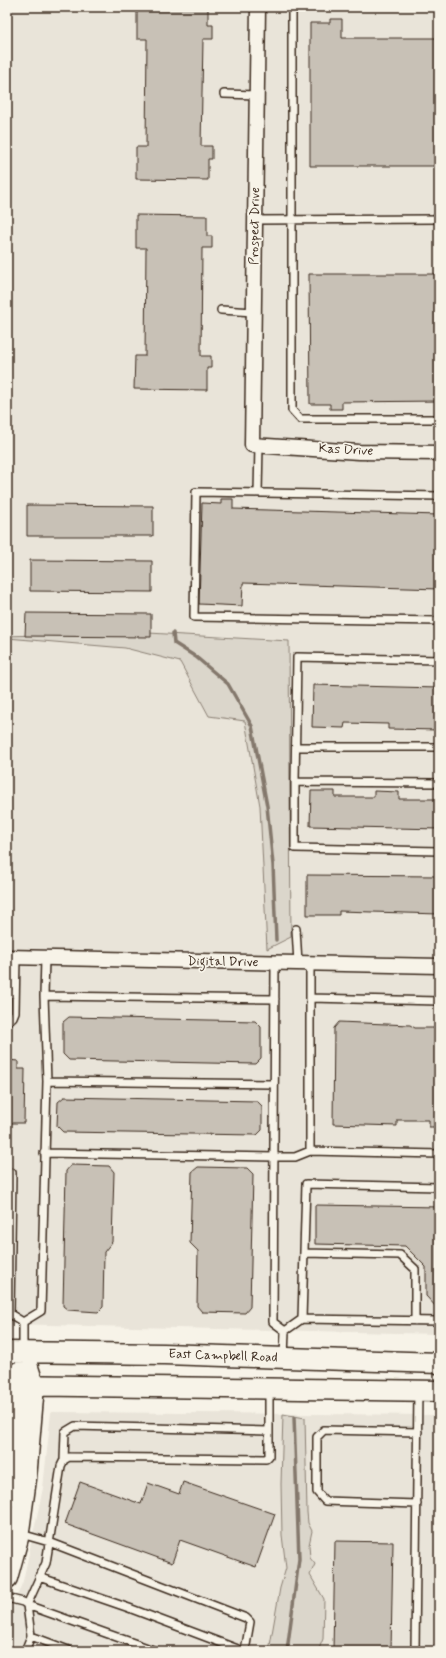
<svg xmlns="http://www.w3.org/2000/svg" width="446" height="1658" font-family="Mynerve,sans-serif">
<rect width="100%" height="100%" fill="#f7f3e8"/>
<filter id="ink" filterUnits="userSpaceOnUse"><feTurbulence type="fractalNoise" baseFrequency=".025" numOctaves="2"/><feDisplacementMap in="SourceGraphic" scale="8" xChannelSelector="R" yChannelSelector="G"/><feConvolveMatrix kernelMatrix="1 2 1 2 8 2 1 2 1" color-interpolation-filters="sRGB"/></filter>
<g filter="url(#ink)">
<path fill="#e9e4d9" d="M 7,7 L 439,7 L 439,1334 L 7,1324 Z
M 51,1412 L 439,1415 L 439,1651 L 7,1651 L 7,1622 L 23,1581 L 43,1488 Z"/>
<path fill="#dbd6cb" stroke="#8b8074" d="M 131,632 L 289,641 L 291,937 L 267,949 L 260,806 L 245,721 L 209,716 L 180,662 L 125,648 L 7,638 L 7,636 Z
M 283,1414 L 305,1418 L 307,1512 L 308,1523 L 312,1531 L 309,1545 L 310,1558 L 315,1564 L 310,1575 L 324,1599 L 323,1639 L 318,1651 L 269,1651 L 280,1588 L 286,1568 L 282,1535 L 281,1484 Z"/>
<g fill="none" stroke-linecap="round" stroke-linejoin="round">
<path stroke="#84786c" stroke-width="3.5" d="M 173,633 L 174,643 L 196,657 L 228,684 L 252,726 L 267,806 L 273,865 L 276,940
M 287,1651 L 299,1559 L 294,1417"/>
</g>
<path fill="#c8c1b6" stroke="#3b2a1e" d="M 137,7 L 208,7 L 208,25 L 213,25 L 213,39 L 203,39 L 201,146 L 212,146 L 212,159 L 208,159 L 208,180 L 136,179 L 136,147 L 146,147 L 147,39 L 137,39 Z
M 330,19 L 342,19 L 342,38 L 439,38 L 439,166 L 310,166 L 310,23 L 330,23 Z
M 136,215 L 207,216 L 207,236 L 212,236 L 212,248 L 202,248 L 201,356 L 211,356 L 211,368 L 207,368 L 207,390 L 134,389 L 135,356 L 145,356 L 146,248 L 136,248 Z
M 309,274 L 439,274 L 439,401 L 342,402 L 342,409 L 330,409 L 330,404 L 310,404 Z
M 221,499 L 233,499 L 233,509 L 439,515 L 439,589 L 243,583 L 242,606 L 199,604 L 202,503 L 221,504 Z
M 27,505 L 153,506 L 153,536 L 27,536 Z
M 30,560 L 152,561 L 152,592 L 30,591 Z
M 26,613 L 151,614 L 151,637 L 25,636 Z
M 313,685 L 439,688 L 439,730 L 388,729 L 388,724 L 345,723 L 344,728 L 312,727 Z
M 311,791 L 335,791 L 335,797 L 374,797 L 374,791 L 399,792 L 399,799 L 439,799 L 439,829 L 310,826 Z
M 307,875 L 439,876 L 439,914 L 339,911 L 339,915 L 307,915 Z
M 69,1017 L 255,1021 L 261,1027 L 261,1058 L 255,1064 L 69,1060 L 63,1054 L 63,1022 Z
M 339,1022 L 410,1025 L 415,1028 L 439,1028 L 439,1127 L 429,1127 L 429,1120 L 397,1120 L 397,1126 L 333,1124 L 334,1028 Z
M 7,1060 L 18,1061 L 18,1069 L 25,1069 L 24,1123 L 7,1123 Z
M 64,1097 L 257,1101 L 262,1106 L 262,1130 L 257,1135 L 63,1132 L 57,1126 L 58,1102 Z
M 71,1165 L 109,1166 L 114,1172 L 112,1242 L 104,1252 L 103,1307 L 98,1312 L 68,1310 L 63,1306 L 66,1171 Z
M 198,1167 L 247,1168 L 253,1174 L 250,1307 L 245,1313 L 202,1312 L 197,1306 L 198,1251 L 190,1243 L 192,1172 Z
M 315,1205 L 439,1207 L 439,1310 L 426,1296 L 426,1267 L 405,1246 L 315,1244 Z
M 80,1482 L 141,1504 L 148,1483 L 179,1494 L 183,1482 L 275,1514 L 256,1567 L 180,1540 L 172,1563 L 65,1524 Z
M 335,1541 L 393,1542 L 391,1651 L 333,1651 Z"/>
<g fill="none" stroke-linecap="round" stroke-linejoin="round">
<defs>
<path id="lane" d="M 292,7 L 292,410 L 300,419 L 439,419
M 224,94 L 257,95
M 255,220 L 439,219
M 221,310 L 254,312
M 258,493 L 259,445
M 439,496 L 196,492 L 194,617 L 439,621
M 439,660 L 297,657 L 295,782 L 439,783
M 296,747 L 439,747
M 295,782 L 295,848 L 439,851
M 296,929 L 298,963
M 275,963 L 273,1322 L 285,1331 L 284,1357
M 310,964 L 310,998 L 439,1001
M 7,993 L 15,994
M 44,996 L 275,999
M 310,998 L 310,1151 L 439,1154
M 7,1022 L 13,1017 L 15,1012 L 16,958
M 47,1081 L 274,1084
M 44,1153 L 273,1157 L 295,1157 L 310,1151
M 7,1172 L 12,1173 L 10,1314 L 23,1322
M 439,1187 L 306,1184 L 302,1319 L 439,1321
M 304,1253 L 400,1255 L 415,1269 L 415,1321
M 285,1331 L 302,1319
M 23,1350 L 23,1322 L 41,1311 L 47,1081 L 44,996 L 45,958
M 64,1460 L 65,1432 L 75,1426 L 268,1431
M 417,1504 L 325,1501 L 317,1492 L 317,1437 L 324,1430 L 418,1432
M 21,1534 L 49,1542 L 246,1618 L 250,1622 L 245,1651
M 39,1577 L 129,1608 L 243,1651
M 7,1598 L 23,1602 L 27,1605 L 31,1636 L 71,1651
M 25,1651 L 31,1636
M 156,1651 L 27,1605 L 46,1563 L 61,1466 L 64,1460 L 69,1457 L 266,1459 L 269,1456 L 269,1389
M 415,1651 L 418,1391"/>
<path id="street" d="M 258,7 L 252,445 L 359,452 L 439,453
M 7,957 L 439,966"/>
<path id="secondary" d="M 7,1352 L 164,1354 L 439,1363
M 7,1385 L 439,1391
M 7,1497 L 10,1482 L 16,1386 L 19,1372
M 7,1578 L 18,1538 L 26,1479 L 34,1386 L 23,1352"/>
</defs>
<use href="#lane" stroke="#3b2a1e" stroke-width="10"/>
<use href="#street" stroke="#3b2a1e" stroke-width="17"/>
<use href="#secondary" stroke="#3b2a1e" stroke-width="23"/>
<use href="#lane" stroke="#f7f3e8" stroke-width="7"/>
<use href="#street" stroke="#f7f3e8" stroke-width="14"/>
<use href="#secondary" stroke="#f7f3e8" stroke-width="20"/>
</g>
</g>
<g text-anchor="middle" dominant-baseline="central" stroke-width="3.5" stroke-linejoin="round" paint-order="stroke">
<g font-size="13" fill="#3b2a1e" stroke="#f7f3e8">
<text transform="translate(255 226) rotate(-89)">Prospect Drive</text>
<text transform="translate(346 450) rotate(3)">Kas Drive</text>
<text transform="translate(223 962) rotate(1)">Digital Drive</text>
<text transform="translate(223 1356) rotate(2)">East Campbell Road</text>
</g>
</g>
<rect width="446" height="1658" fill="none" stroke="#f7f3e8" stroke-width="24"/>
<rect x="12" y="12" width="422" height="1634" fill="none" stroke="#3b2a1e" stroke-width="1.5" filter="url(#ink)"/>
</svg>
